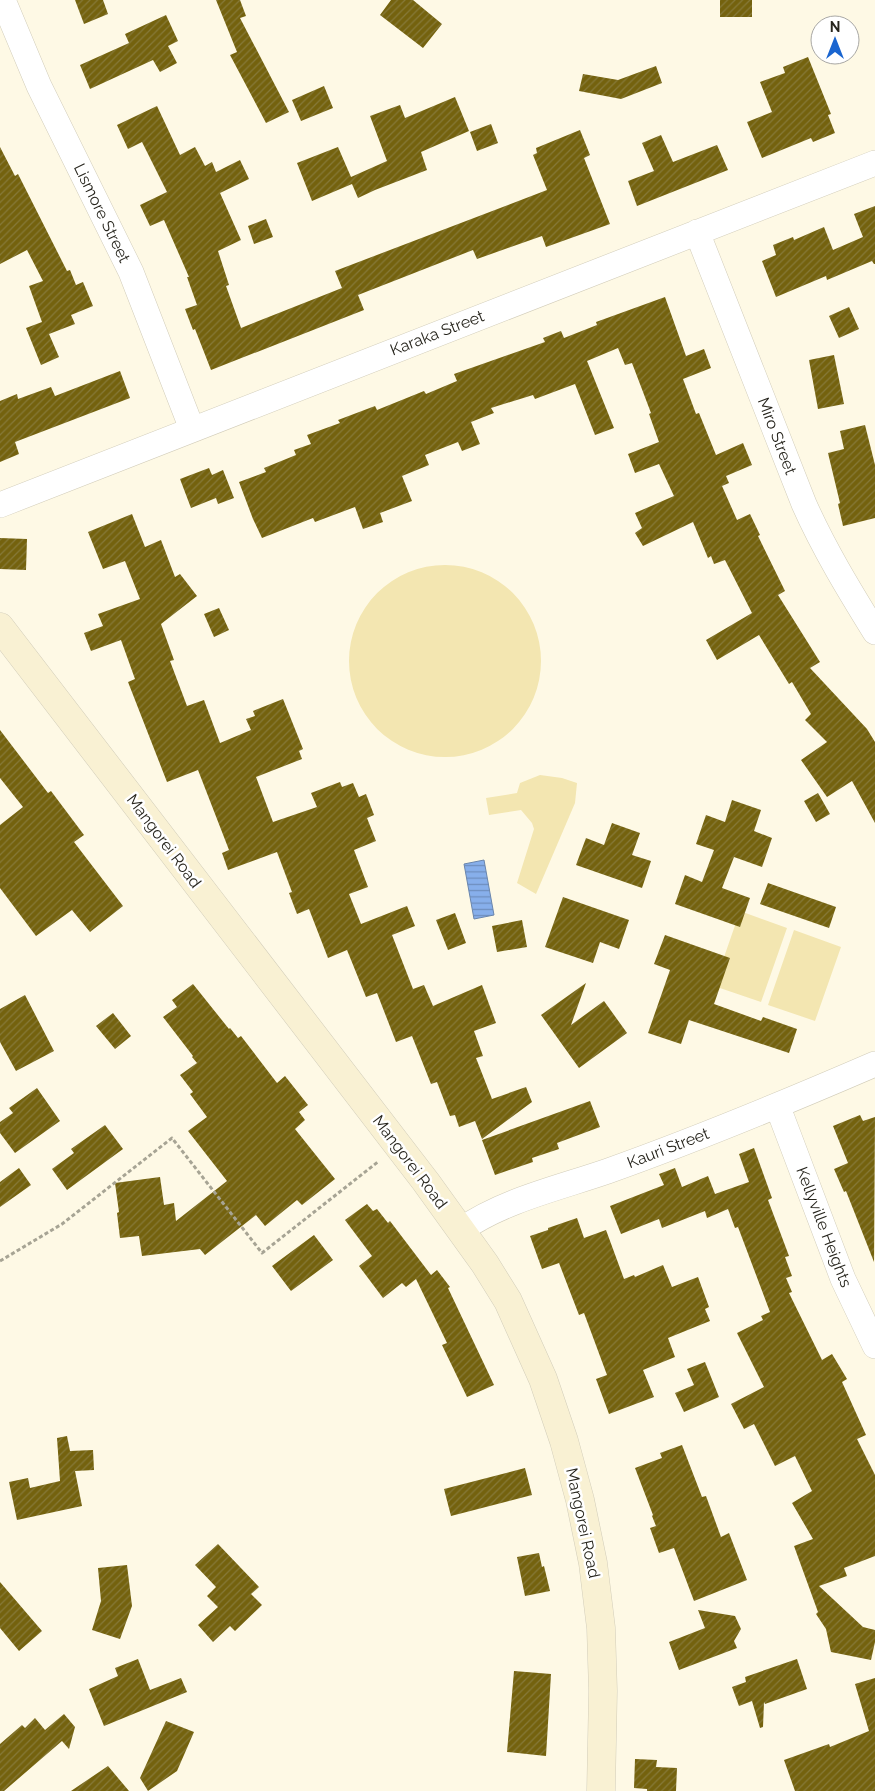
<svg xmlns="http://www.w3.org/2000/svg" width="875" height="1791" font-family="Raleway,sans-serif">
<defs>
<pattern id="water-rules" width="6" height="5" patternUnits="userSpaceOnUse" patternTransform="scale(1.25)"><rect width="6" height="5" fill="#87afeb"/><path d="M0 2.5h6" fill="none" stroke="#6e8ebe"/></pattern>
<pattern id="building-hatch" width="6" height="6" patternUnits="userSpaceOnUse" patternTransform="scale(1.25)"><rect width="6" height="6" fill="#74620e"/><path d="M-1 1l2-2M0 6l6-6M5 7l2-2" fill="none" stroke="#867939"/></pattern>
</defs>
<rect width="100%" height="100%" fill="#fef9e5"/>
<path fill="#f3e6b1" d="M349 661a96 96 0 1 1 192 0a96 96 0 1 1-192 0Z
M 540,775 L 562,778 L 577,783 L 575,803 L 536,894 L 517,883 L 534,829 L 532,823 L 521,810 L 489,815 L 486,798 L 517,793 L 520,783 Z
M 740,911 L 787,928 L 761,1002 L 714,986 Z
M 794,930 L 841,947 L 815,1021 L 768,1005 Z"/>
<path fill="url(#water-rules)" stroke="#6a86ad" d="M 484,860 L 494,915 L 474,919 L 464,864 Z"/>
<path fill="url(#building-hatch)" d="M 75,0 L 103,0 L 108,14 L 84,24 Z
M 216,0 L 240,0 L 246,16 L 240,18 L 289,112 L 266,123 L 230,55 L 237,52 Z
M 391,0 L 413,0 L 442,24 L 423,48 L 380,15 Z
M 720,0 L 752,0 L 752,17 L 720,17 Z
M 166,15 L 178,41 L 168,46 L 177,63 L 160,72 L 153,60 L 90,89 L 80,65 L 129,43 L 125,34 Z
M 808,57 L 831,114 L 828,115 L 835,133 L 813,142 L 811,138 L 762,158 L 747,122 L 772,112 L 760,82 L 785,73 L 783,67 Z
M 656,66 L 662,83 L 621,99 L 579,91 L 583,74 L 618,80 Z
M 324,86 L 333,108 L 301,121 L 292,100 Z
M 455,97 L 469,131 L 421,152 L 427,170 L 375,190 L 358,198 L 352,184 L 312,201 L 297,163 L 338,147 L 351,177 L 387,161 L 370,116 L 400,105 L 405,118 Z
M 157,106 L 180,155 L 195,147 L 205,166 L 212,162 L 216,172 L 240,160 L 249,179 L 220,193 L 241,240 L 218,251 L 229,285 L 226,286 L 241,328 L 342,288 L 335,271 L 547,190 L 533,155 L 537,153 L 536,148 L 580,130 L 590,155 L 584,158 L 610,224 L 546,247 L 542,236 L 477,259 L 473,250 L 358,295 L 364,310 L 211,370 L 195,329 L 193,330 L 185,309 L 197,305 L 187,277 L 189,277 L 164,220 L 150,226 L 140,205 L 167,192 L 142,142 L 128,149 L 117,125 Z
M 491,124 L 498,143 L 477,151 L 470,132 Z
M 661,135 L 673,162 L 717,145 L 728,170 L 637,206 L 628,181 L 654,171 L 642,143 Z
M 0,147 L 15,176 L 18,174 L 67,271 L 70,270 L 76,285 L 83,282 L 93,306 L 71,315 L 75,324 L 49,334 L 59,357 L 41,365 L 26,328 L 42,322 L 29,286 L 43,281 L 27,250 L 0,264 Z
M 875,206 L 875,264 L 874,264 L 872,261 L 827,280 L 826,276 L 776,297 L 762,261 L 776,255 L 773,245 L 793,237 L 794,240 L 824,227 L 833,250 L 863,237 L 854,214 Z
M 266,219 L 273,237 L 254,244 L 248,226 Z
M 665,297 L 686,356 L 704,349 L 711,368 L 683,379 L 696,414 L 699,413 L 716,455 L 743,443 L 752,465 L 726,476 L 729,483 L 722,486 L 737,520 L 750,514 L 760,535 L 758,536 L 785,591 L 778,595 L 820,662 L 810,668 L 867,729 L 875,742 L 875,823 L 852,781 L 827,797 L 801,760 L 827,742 L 805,720 L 811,714 L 792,682 L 789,684 L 759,635 L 717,660 L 706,640 L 752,613 L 725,560 L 714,564 L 711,556 L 708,558 L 693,522 L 643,546 L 635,533 L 642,528 L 635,513 L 674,496 L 659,464 L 635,473 L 628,454 L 659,442 L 649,414 L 651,413 L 632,363 L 625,365 L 618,348 L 587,361 L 614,428 L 595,435 L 575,384 L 535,399 L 533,395 L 491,408 L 494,413 L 471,422 L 480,444 L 462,451 L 458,442 L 425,455 L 429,465 L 402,476 L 412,501 L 380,513 L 383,522 L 363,529 L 355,507 L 315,522 L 313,518 L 262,538 L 253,519 L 239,482 L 266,472 L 264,468 L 296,455 L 294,450 L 311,444 L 307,435 L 340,423 L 338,420 L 375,406 L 377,410 L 424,391 L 426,394 L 457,381 L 454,374 L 545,342 L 543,338 L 561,331 L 564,338 L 597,325 L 596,322 Z
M 849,307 L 859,329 L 839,338 L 829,316 Z
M 834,355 L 844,404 L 818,409 L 809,360 Z
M 120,371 L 130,398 L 15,442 L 19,454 L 0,462 L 0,401 L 17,394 L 18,399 L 51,387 L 55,396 Z
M 865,425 L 875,465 L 875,518 L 843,526 L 838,504 L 840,503 L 828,453 L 844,449 L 840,431 Z
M 209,468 L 212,475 L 223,470 L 234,498 L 218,504 L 216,498 L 191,508 L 180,479 Z
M 132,514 L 145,547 L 161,540 L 175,577 L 180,574 L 197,596 L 161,624 L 174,660 L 170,661 L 187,706 L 204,700 L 220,743 L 251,730 L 246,719 L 255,716 L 253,711 L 283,699 L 303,749 L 299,751 L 302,759 L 256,777 L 273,822 L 317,807 L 311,793 L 340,782 L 342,787 L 353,783 L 359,797 L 366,794 L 374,815 L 367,818 L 376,841 L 354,850 L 368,887 L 349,894 L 361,924 L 407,906 L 415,926 L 392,935 L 413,989 L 424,985 L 433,1006 L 482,985 L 496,1023 L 474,1031 L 483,1056 L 476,1058 L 492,1099 L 526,1087 L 532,1102 L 482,1139 L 475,1121 L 459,1127 L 455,1115 L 450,1116 L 437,1082 L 431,1084 L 412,1036 L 396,1042 L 377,993 L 366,997 L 347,950 L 328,958 L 309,909 L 297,914 L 289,893 L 292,892 L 277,852 L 228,870 L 222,853 L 229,850 L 198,770 L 167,782 L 128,682 L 135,679 L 121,640 L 91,651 L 84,633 L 103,626 L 98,614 L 140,599 L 125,561 L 103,569 L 88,532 Z
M 0,538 L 27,539 L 26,570 L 0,569 Z
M 219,608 L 229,630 L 214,637 L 204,614 Z
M 0,730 L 48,793 L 51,791 L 84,835 L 74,842 L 123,906 L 90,932 L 72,910 L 36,936 L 0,888 L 0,825 L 23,807 L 0,778 Z
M 818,793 L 830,814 L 816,822 L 804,801 Z
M 732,800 L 761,810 L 754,831 L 772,838 L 762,867 L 734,857 L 722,888 L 750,898 L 740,927 L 675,904 L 685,875 L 702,882 L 714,850 L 696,844 L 706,815 L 725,822 Z
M 612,823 L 640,833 L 632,855 L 651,861 L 642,888 L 576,865 L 586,838 L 604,845 Z
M 768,883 L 836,907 L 829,928 L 760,904 Z
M 563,897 L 629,920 L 619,949 L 600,942 L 593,963 L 545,947 Z
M 455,913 L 466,943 L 448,950 L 436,920 Z
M 522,920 L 527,947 L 497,952 L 492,926 Z
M 665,935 L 730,958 L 714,1004 L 761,1021 L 763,1017 L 797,1029 L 789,1053 L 689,1020 L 681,1044 L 648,1033 L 670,970 L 654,964 Z
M 586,983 L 571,1025 L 604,1001 L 627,1033 L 579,1068 L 541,1015 Z
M 193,984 L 229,1029 L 230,1028 L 238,1038 L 241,1036 L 277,1083 L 285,1076 L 308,1105 L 299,1112 L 305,1120 L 295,1129 L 335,1179 L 302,1205 L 297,1200 L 265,1226 L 256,1215 L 205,1255 L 200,1249 L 142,1256 L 139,1236 L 120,1238 L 117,1213 L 119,1212 L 115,1183 L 160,1177 L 164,1205 L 174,1203 L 176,1221 L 227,1181 L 188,1131 L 207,1117 L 190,1094 L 193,1092 L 180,1075 L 197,1063 L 192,1057 L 193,1056 L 163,1017 L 177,1007 L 172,1000 Z
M 25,995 L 54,1051 L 16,1071 L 0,1042 L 0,1009 Z
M 113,1013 L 131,1036 L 115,1049 L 96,1026 Z
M 37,1088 L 60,1121 L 15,1153 L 0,1133 L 0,1122 L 13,1113 L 9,1108 Z
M 590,1101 L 600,1127 L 557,1143 L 559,1149 L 532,1158 L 533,1162 L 495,1175 L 482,1140 Z
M 860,1115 L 863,1121 L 875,1117 L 874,1262 L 846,1191 L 844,1192 L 834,1169 L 848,1163 L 833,1126 Z
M 105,1125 L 123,1149 L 67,1190 L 52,1169 L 74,1153 L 71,1149 Z
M 754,1148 L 772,1198 L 768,1200 L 789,1256 L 785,1257 L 792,1276 L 786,1278 L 792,1292 L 789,1293 L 822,1360 L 832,1354 L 847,1379 L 842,1382 L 866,1435 L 857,1439 L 875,1475 L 875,1556 L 844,1568 L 847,1576 L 819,1586 L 863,1627 L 875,1630 L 875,1642 L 871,1660 L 831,1652 L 826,1629 L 816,1614 L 818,1612 L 794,1546 L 813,1539 L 792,1503 L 812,1491 L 795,1456 L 775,1466 L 754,1424 L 744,1429 L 731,1404 L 764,1387 L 737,1333 L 763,1320 L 761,1316 L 770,1312 L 738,1227 L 735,1228 L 728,1209 L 707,1218 L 705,1211 L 662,1228 L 659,1219 L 621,1234 L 610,1206 L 664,1185 L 659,1174 L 675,1168 L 682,1187 L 708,1176 L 715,1194 L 749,1182 L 739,1154 Z
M 19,1168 L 31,1185 L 0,1207 L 0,1182 Z
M 367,1204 L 373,1211 L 377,1209 L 388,1223 L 390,1221 L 431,1275 L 437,1270 L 450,1287 L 448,1288 L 494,1385 L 467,1397 L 442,1345 L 447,1343 L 416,1279 L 406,1287 L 402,1283 L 383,1298 L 359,1266 L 372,1256 L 345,1220 Z
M 577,1218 L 584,1238 L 606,1230 L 624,1279 L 634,1275 L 635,1277 L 663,1265 L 672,1287 L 698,1277 L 709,1307 L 705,1309 L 710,1321 L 668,1338 L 675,1357 L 643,1370 L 654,1397 L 609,1414 L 596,1379 L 607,1375 L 584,1313 L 579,1315 L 559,1263 L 542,1269 L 530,1236 L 548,1230 L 548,1228 Z
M 314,1235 L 333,1260 L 291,1291 L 272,1266 Z
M 705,1362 L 719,1397 L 684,1412 L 675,1393 L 694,1385 L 687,1369 Z
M 67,1436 L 70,1451 L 93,1450 L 94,1470 L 75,1471 L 82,1506 L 17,1520 L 9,1482 L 28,1478 L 30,1488 L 60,1481 L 57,1438 Z
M 682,1445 L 702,1497 L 706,1496 L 721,1537 L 729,1533 L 747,1580 L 694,1601 L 674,1548 L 659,1553 L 650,1528 L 656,1526 L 652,1516 L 653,1515 L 635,1468 L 662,1458 L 660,1453 Z
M 525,1468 L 532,1495 L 451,1516 L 444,1489 Z
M 218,1544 L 259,1587 L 251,1594 L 262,1605 L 235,1631 L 230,1626 L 213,1642 L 198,1625 L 218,1607 L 207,1596 L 216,1587 L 195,1565 Z
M 539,1553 L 542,1567 L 544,1566 L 550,1591 L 525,1596 L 517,1557 Z
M 127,1565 L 132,1606 L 120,1639 L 92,1630 L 101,1601 L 98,1568 Z
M 0,1582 L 42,1631 L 19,1651 L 0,1628 Z
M 698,1610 L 735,1616 L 741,1629 L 734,1641 L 737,1648 L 679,1670 L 669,1642 L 705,1628 Z
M 138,1659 L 150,1690 L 181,1678 L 187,1692 L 104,1726 L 89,1689 L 118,1676 L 115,1668 Z
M 797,1659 L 807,1689 L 765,1704 L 764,1702 L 763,1727 L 760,1728 L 752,1701 L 739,1706 L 732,1687 L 746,1682 L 745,1677 Z
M 514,1671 L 551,1674 L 546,1756 L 507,1752 Z
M 875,1678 L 875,1791 L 795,1791 L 784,1760 L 829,1744 L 830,1747 L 869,1731 L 855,1684 Z
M 64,1714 L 75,1727 L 69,1749 L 62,1741 L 4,1791 L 0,1791 L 0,1744 L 22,1725 L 25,1728 L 35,1718 L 45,1730 Z
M 166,1721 L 194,1732 L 177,1771 L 148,1791 L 140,1778 Z
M 635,1759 L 657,1760 L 656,1767 L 677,1768 L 676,1791 L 647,1791 L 647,1789 L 634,1788 Z
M 108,1766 L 129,1791 L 71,1791 Z"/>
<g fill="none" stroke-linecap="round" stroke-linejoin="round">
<defs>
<path id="minor" d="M 3,0 L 39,86 L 131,272 L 192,429
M 697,232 L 804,504 C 824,549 849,590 875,632
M 0,505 L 875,163
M 776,1106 L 782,1118 L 843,1279 L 875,1346
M 461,1230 C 504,1200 559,1188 608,1171 C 698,1139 787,1102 875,1064"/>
<path id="secondary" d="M 0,627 L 426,1182 L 485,1264 L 508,1301 L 543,1379 L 564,1441 L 580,1500 L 593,1563 L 601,1628 L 603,1691 L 601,1791"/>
</defs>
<use href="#minor" stroke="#d2cdba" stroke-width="26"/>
<use href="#secondary" stroke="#d2cdba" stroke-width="29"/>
<path stroke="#a7a494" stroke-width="3" stroke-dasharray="4 2.5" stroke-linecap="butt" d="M 0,1261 L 62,1224 L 172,1138 L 262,1253 L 379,1161"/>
<use href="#minor" stroke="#fff" stroke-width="25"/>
<use href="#secondary" stroke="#f9f1d3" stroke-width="28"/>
</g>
<g text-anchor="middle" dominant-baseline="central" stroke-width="5" stroke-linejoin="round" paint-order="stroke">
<g font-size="16" fill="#27251d" stroke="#fff">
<text transform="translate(102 213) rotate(64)">Lismore Street</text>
<text transform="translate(437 333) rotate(-21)">Karaka Street</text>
<text transform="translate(777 436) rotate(69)">Miro Street</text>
<text transform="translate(164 841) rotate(53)">Mangorei Road</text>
<text transform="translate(668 1148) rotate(-21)">Kauri Street</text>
<text transform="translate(410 1162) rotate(53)">Mangorei Road</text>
<text transform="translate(824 1227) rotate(69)">Kellyville Heights</text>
<text transform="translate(583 1523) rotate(78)">Mangorei Road</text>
</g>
</g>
<g transform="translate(835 40)"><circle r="24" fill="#ffffff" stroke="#a9a8a5"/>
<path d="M0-4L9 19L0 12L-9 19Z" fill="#1a65d0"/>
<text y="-8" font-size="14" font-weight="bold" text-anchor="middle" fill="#27251d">N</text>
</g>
</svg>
